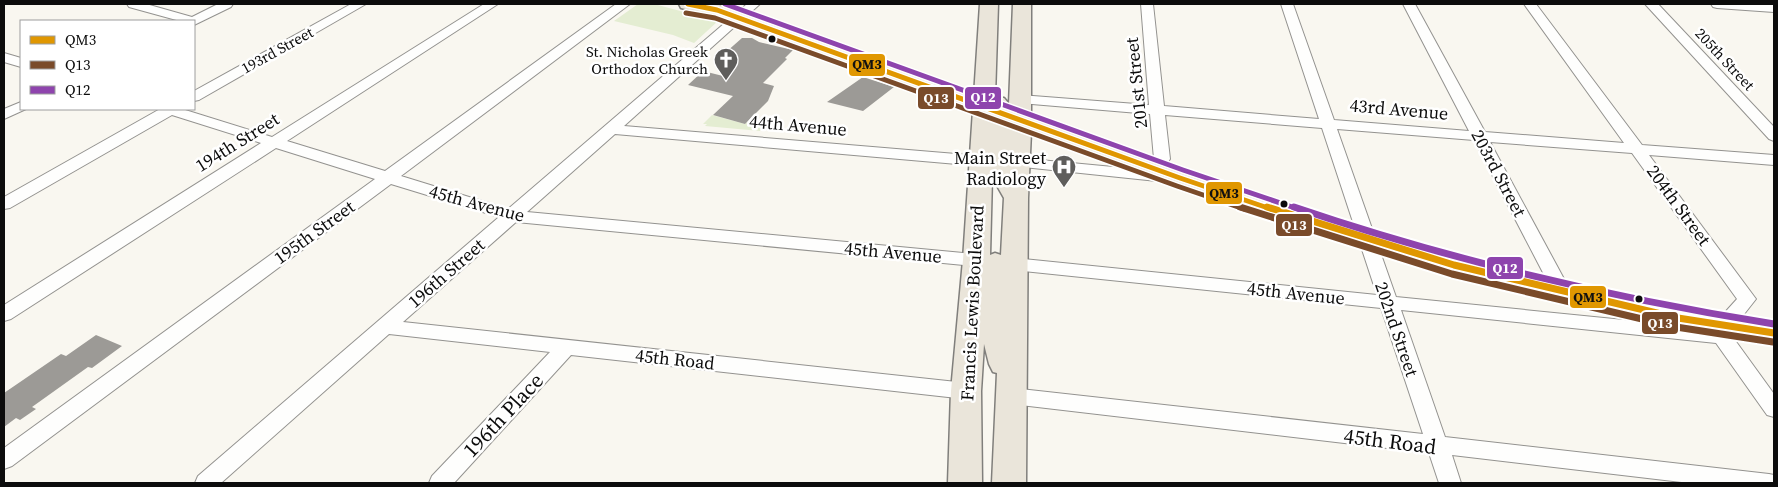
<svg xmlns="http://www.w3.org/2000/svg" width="1778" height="487" font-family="'Source Serif 4',serif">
<rect width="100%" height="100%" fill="#f9f7f0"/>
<path fill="#e4edd2" d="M 638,4 L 654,4 L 718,21 L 694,43 L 673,35 L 614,21 Z
M 712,115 L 745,124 L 751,119 L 764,122 L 760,131 L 705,126 L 707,124 L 703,124 Z"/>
<path fill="#9c9a96" d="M 742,38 L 752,38 L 759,42 L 793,50 L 785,58 L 787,59 L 763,83 L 774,86 L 768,101 L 745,124 L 713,115 L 733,96 L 688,85 L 703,71 L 723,76 L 717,60 Z
M 863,77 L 894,87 L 863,111 L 827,102 Z
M 96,335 L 122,346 L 92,368 L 88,367 L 32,407 L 36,409 L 20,420 L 16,418 L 4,427 L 4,393 L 61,354 L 66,356 Z"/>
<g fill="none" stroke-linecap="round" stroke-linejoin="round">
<defs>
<path id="minor" d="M 127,4 L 146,4 L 192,17 L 218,4 L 233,4 L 231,7 L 194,25 L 194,21 L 180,21 L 129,7 Z
M 351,4 L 366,4 L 199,100 L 194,101 L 194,91 Z
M 484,4 L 498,4 L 287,141 L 385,171 L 616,4 L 630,4 L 401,176 L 508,209 L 747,4 L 760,4 L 624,126 L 980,156 L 986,158 L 988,161 L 986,164 L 980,166 L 615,134 L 527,212 L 995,256 L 1377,295 L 1322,128 L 1165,115 L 1170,159 L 1168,162 L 1156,162 L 1154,159 L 1150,114 L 1020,103 L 1015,102 L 1013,99 L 1015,96 L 1020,95 L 1149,105 L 1141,4 L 1153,4 L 1164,106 L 1319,119 L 1281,4 L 1293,4 L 1334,120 L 1469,131 L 1403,4 L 1415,4 L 1485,132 L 1624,143 L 1524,4 L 1536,4 L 1642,145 L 1774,155 L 1774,165 L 1649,155 L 1756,299 L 1734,327 L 1732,336 L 1774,394 L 1774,417 L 1767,415 L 1716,343 L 1401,310 L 1445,437 L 1769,474 L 1774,475 L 1774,483 L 1690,483 L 1452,455 L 1461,483 L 1439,483 L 1429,453 L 1012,404 L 1005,402 L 1002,396 L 1005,390 L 1012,388 L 1423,434 L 1381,308 L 995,268 L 516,222 L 403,322 L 966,383 L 973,385 L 976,391 L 973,397 L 966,399 L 571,355 L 454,483 L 429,483 L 432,476 L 550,352 L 389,334 L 221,483 L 195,483 L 198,476 L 499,217 L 391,184 L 12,466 L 4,469 L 4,448 L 375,179 L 276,148 L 11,319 L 4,321 L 4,305 L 261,143 L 172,115 L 10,208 L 4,209 L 4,197 L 160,109 L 182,109 L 272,137 ZM 1337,129 L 1474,140 L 1552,290 L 1554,295 L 1561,296 L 1568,295 L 1570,290 L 1490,142 L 1632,153 L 1737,299 L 1718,320 L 1714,329 L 1396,297 Z
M 1645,4 L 1658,4 L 1774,127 L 1774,141 L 1769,139 Z
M 1711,4 L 1774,4 L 1774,12 L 1717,8 L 1713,7 Z
M 4,53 L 21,58 L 21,67 L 4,62 Z
M 21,102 L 21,109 L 26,109 L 4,119 L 4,109 Z
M 1019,158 L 1176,173 L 1182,175 L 1184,178 L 1182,181 L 1176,183 L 1013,166 L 1011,163 L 1013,160 Z"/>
<path id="primary" d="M 679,4 L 714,4 L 724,6 L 974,96 L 980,4 L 998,4 L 995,97 L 1004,98 L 1009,104 L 1013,4 L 1031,4 L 1031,116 L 1189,173 L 1323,217 L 1456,257 L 1678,308 L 1774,323 L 1774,343 L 1678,328 L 1444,271 L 1305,229 L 1171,183 L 1031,132 L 1028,198 L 1026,483 L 992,483 L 997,373 L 993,372 L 989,364 L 984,344 L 981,391 L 982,483 L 948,483 L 951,391 L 963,260 L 973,110 L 712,15 L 681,8 ZM 992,177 L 1004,198 L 1001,255 L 995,253 L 990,255 Z"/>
</defs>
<use href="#minor" stroke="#93928f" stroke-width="2"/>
<use href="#primary" stroke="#807f7c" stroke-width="3"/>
<use href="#minor" fill="#fefefd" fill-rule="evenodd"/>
<use href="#primary" fill="#eae5da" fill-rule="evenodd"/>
<defs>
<path id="bus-1-far1" d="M 688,4 L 717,10 L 1180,178 L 1271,209"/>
<path id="bus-1" d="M 1267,207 L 1454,265 L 1678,318 L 1774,333"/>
<path id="bus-2-far1" d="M 686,13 L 715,18 L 1177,186 L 1244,209"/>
<path id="bus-2" d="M 1240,207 L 1452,274 L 1676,327 L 1773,342"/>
<path id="bus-3-far1" d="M 725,4 L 1183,170 L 1298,209"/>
<path id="bus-3" d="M 1294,207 C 1450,260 1612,298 1774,324"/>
</defs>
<use href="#bus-1-far1" stroke="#fff" stroke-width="8"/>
<use href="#bus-1" stroke="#fff" stroke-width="11"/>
<use href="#bus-2-far1" stroke="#fff" stroke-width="8"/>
<use href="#bus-2" stroke="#fff" stroke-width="11"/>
<use href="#bus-3-far1" stroke="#fff" stroke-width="8"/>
<use href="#bus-3" stroke="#fff" stroke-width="11"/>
<use href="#bus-1-far1" stroke="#e09701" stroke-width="5"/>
<use href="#bus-1" stroke="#e09701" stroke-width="7"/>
<use href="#bus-2-far1" stroke="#7a4b2a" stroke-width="5"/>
<use href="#bus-2" stroke="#7a4b2a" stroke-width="7"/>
<use href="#bus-3-far1" stroke="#8e44ad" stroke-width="5"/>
<use href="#bus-3" stroke="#8e44ad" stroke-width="7"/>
</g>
<defs>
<symbol id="church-pin" viewBox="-11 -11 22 30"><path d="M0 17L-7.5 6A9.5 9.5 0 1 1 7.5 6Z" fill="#5f5e5c" stroke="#fff"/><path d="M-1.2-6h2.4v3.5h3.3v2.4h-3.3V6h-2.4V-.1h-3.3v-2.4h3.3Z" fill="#fff"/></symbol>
<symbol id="hospital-pin" viewBox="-11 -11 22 30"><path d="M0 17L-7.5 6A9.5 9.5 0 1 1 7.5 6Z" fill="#5f5e5c" stroke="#fff"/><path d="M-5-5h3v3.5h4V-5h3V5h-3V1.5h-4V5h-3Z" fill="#fff"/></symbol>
</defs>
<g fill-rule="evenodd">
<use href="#church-pin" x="712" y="46" width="28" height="38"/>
<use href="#hospital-pin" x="1050" y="153" width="28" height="38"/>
</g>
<g fill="#0c0c0c" stroke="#fff" stroke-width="2">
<circle cx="772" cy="39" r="4.5"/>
<circle cx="1284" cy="204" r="4.5"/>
<circle cx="1639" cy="299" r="4.5"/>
</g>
<g text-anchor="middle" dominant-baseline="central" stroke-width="5" stroke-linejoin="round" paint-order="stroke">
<g font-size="15" fill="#0c0c0c" stroke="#fff">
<text transform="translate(277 50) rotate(-29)">193rd Street</text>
<text transform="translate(1725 59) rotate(47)">205th Street</text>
</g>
<g font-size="15" fill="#0c0c0c" stroke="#fff" text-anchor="end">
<text x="708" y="51">St. Nicholas Greek<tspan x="708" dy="17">Orthodox Church</tspan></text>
</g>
<g font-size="18" fill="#0c0c0c" stroke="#fff">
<text transform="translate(1136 83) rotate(-96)">201st Street</text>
<text transform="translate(1399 109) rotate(5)">43rd Avenue</text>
<text transform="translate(798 125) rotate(5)">44th Avenue</text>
<text transform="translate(237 142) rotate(-32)">194th Street</text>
<text transform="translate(1499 173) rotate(62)">203rd Street</text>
<text transform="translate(477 203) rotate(15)">45th Avenue</text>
<text transform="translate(1679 205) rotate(54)">204th Street</text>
<text transform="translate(314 232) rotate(-36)">195th Street</text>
<text transform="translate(893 252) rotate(5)">45th Avenue</text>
<text transform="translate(446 273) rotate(-41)">196th Street</text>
<text transform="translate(1296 293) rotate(6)">45th Avenue</text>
<text transform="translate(972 303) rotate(-87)">Francis Lewis Boulevard</text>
<text transform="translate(1397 329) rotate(71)">202nd Street</text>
<text transform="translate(675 359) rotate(6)">45th Road</text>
</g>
<g font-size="18" fill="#0c0c0c" stroke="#fff" text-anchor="end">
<text x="1046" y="157">Main Street<tspan x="1046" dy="21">Radiology</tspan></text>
</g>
<g font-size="21" fill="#0c0c0c" stroke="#fff">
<text transform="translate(503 415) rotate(-47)">196th Place</text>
<text transform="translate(1390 441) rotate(7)">45th Road</text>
</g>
</g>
<g stroke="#fff" stroke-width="2">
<rect x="848" y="53" width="38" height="24" rx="5" fill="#e09701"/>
<rect x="964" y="86" width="38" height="24" rx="5" fill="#8e44ad"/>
<rect x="917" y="86" width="38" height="24" rx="5" fill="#7a4b2a"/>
<rect x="1205" y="181" width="38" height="24" rx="5" fill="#e09701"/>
<rect x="1275" y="213" width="38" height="24" rx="5" fill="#7a4b2a"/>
<rect x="1486" y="256" width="38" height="24" rx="5" fill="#8e44ad"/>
<rect x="1569" y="285" width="38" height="24" rx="5" fill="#e09701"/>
<rect x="1641" y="311" width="38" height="24" rx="5" fill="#7a4b2a"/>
</g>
<g font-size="14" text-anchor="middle" font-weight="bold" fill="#fff">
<text x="983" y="102">Q12</text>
<text x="936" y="103">Q13</text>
<text x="1294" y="230">Q13</text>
<text x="1505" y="273">Q12</text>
<text x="1660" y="328">Q13</text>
</g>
<g font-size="14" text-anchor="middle" font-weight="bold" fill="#111">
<text x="867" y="69">QM3</text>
<text x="1224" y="198">QM3</text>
<text x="1588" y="302">QM3</text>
</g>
<rect width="1778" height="487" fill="none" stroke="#0c0c0c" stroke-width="10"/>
<rect x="20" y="20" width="175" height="90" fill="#ffffff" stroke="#9e9e9e"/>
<rect x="30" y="36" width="25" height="8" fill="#e09701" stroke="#9e9e9e"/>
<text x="65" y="45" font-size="15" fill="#0c0c0c">QM3</text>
<rect x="30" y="61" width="25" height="8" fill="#7a4b2a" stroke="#9e9e9e"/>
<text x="65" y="70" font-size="15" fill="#0c0c0c">Q13</text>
<rect x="30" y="86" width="25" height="8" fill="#8e44ad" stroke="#9e9e9e"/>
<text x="65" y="95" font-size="15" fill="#0c0c0c">Q12</text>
</svg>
